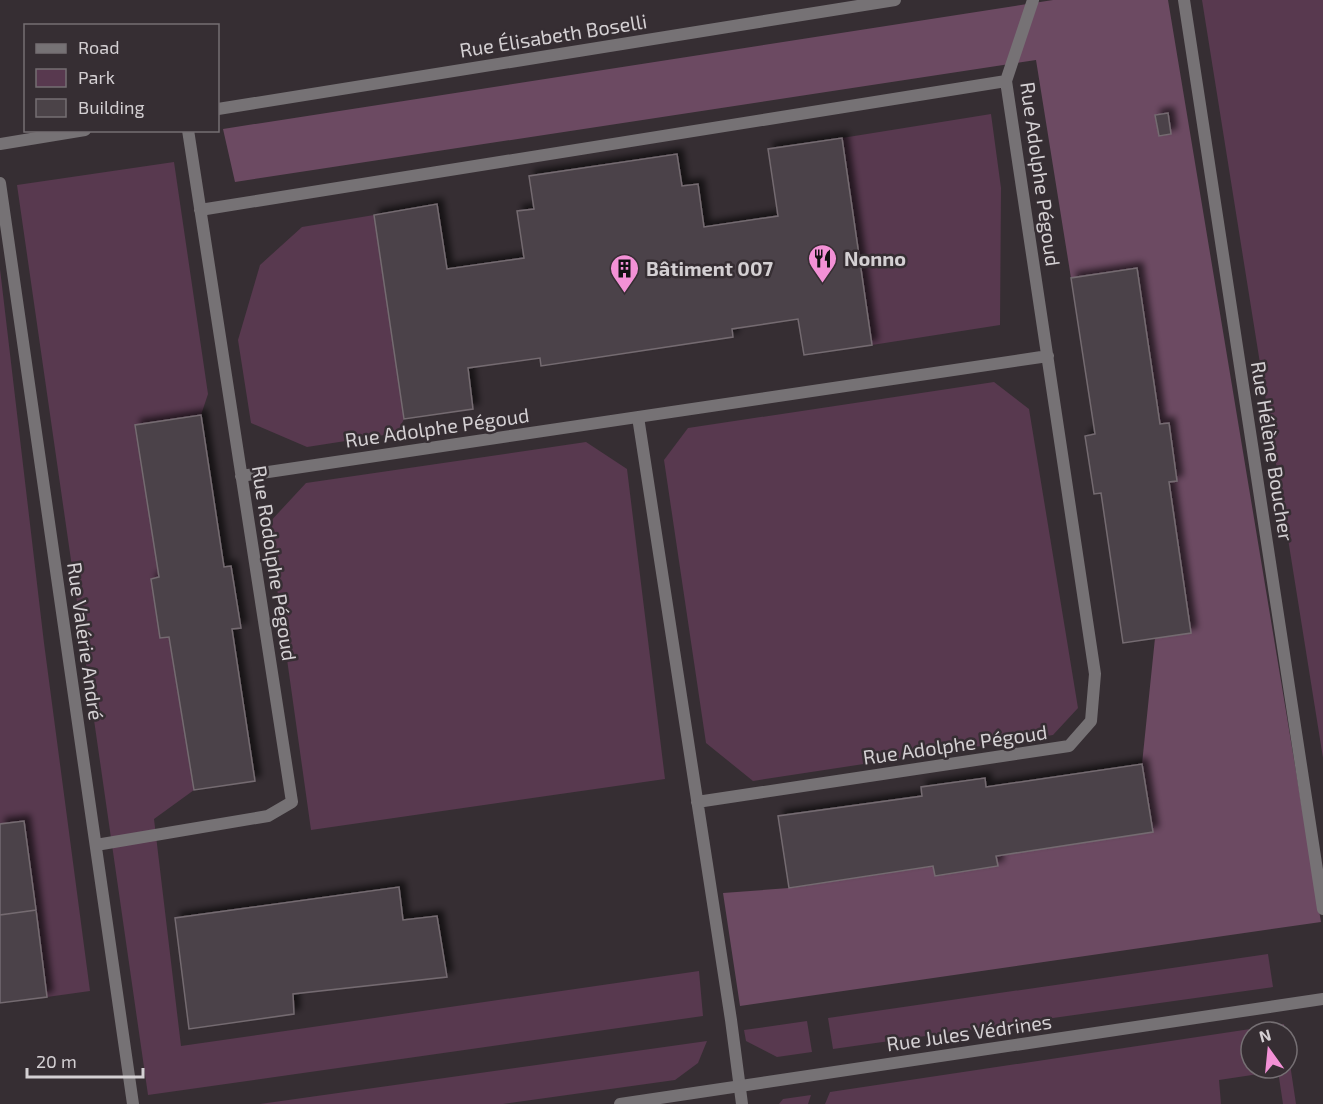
<svg xmlns="http://www.w3.org/2000/svg" width="1323" height="1104" font-family="'Exo 2',sans-serif">
<defs>
<filter id="shadow"><feDropShadow dx="5.5" dy="-5.5" stdDeviation="3" flood-color="#0009"/></filter>
</defs>
<rect width="100%" height="100%" fill="#362e33"/>
<path fill="#58394f" d="M 1202,0 L 1323,0 L 1323,758 Z
M 991,114 L 1001,188 L 1000,325 L 872,345 L 842,138 Z
M 174,162 L 208,394 L 201,415 L 136,425 L 159,577 L 151,579 L 160,638 L 169,637 L 194,790 L 154,819 L 181,1046 L 699,971 L 703,1016 L 148,1095 L 17,185 Z
M 374,215 L 404,419 L 397,433 L 307,447 L 251,423 L 238,340 L 260,265 L 302,227 Z
M 0,269 L 44,643 L 90,991 L 47,997 L 24,821 L 0,824 Z
M 994,382 L 1029,409 L 1078,708 L 1053,735 L 753,781 L 706,743 L 664,460 L 688,428 Z
M 586,442 L 627,469 L 665,779 L 311,830 L 268,524 L 306,483 Z
M 1268,954 L 1273,987 L 833,1049 L 828,1018 Z
M 807,1021 L 812,1052 L 777,1057 L 746,1041 L 744,1030 Z
M 1284,1024 L 1285,1032 L 1251,1032 L 1251,1068 L 1287,1068 L 1287,1044 L 1296,1104 L 1283,1104 L 1278,1071 L 1219,1080 L 1221,1104 L 825,1104 L 830,1092 Z
M 707,1041 L 698,1063 L 675,1080 L 503,1104 L 260,1104 Z
M 811,1095 L 808,1104 L 779,1104 L 783,1099 Z"/>
<path fill="#6c4a62" d="M 1053,0 L 1168,0 L 1321,922 L 740,1006 L 723,893 L 789,888 L 1153,832 L 1142,764 L 1155,638 L 1191,632 L 1137,268 L 1071,278 L 1036,60 L 235,182 L 223,129 Z"/>
<path fill="#4b4348" stroke="#746b71" stroke-width="1.5" filter="url(#shadow)" d="M 1168,113 L 1171,134 L 1159,136 L 1155,115 Z
M 842,138 L 872,345 L 804,355 L 798,319 L 732,329 L 733,337 L 541,366 L 540,358 L 468,368 L 473,409 L 404,419 L 374,215 L 437,204 L 447,269 L 524,258 L 517,211 L 534,209 L 529,176 L 677,154 L 682,186 L 698,184 L 704,227 L 778,216 L 768,149 Z
M 1137,268 L 1160,424 L 1169,423 L 1177,481 L 1169,482 L 1191,633 L 1123,643 L 1101,493 L 1094,494 L 1085,436 L 1095,434 L 1071,278 Z
M 201,415 L 224,567 L 231,566 L 241,628 L 232,629 L 255,781 L 194,790 L 169,637 L 160,638 L 151,579 L 159,577 L 135,425 Z
M 1142,764 L 1153,832 L 996,856 L 998,866 L 935,876 L 933,866 L 789,888 L 778,816 L 922,796 L 921,787 L 985,778 L 986,787 Z
M 24,821 L 36,910 L 0,915 L 0,824 Z
M 399,887 L 403,920 L 437,916 L 447,977 L 293,994 L 294,1014 L 189,1029 L 175,918 Z
M 36,910 L 47,997 L 0,1003 L 0,915 Z"/>
<g fill="none" stroke-linecap="round" stroke-linejoin="round">
<path stroke="#767275" stroke-width="12" d="M 1184,0 L 1323,909
M 218,109 L 895,0
M 0,144 L 85,130
M 0,183 L 133,1104
M 200,210 L 1006,81
M 638,417 L 731,1020 L 742,1104
M 241,476 L 1048,356
M 697,802 L 1069,746 L 1091,721 L 1095,674 L 1006,81 L 1033,0
M 96,845 L 268,816 L 292,802 L 188,130"/>
<path stroke="#767275" stroke-width="12" d="M 620,1104 L 1323,999"/>
</g>
<defs>
<symbol id="restaurant-pin" viewBox="-11 -11 22 30"><path d="M0 17L-7.5 6A9.5 9.5 0 1 1 7.5 6Z" fill="#f391d6" stroke="#362e33"/><path d="M-5-6h1v4h1v-4h1v4h1v-4h1v5L-1.5 .5V6h-2V.5L-5-1ZM5-6V6H3V1.5H1.5Q1.5-4 5-6Z" fill="#111"/></symbol>
<symbol id="building-pin" viewBox="-11 -11 22 30"><path d="M0 17L-7.5 6A9.5 9.5 0 1 1 7.5 6Z" fill="#f391d6" stroke="#362e33"/><path d="M-4-6H4V6H1V3H-1V6H-4ZM-2.5-4.3h1.7v1.8h-1.7ZM.8-4.3h1.7v1.8H.8ZM-2.5-1h1.7V.8h-1.7ZM.8-1h1.7V.8H.8Z" fill="#111"/></symbol>
</defs>
<g fill-rule="evenodd">
<use href="#restaurant-pin" x="806" y="242" width="33" height="45"/>
<use href="#building-pin" x="608" y="252" width="33" height="45"/>
</g>
<g text-anchor="middle" dominant-baseline="central" stroke-width="5" stroke-linejoin="round" paint-order="stroke">
<g font-size="20" fill="#d4d0d3" stroke="#362e33">
<text transform="translate(553 35) rotate(-9)">Rue Élisabeth Boselli</text>
<text transform="translate(1041 174) rotate(82)">Rue Adolphe Pégoud</text>
<text transform="translate(437 427) rotate(-8)">Rue Adolphe Pégoud</text>
<text transform="translate(1273 451) rotate(81)">Rue Hélène Boucher</text>
<text transform="translate(275 563) rotate(81)">Rue Rodolphe Pégoud</text>
<text transform="translate(86 641) rotate(82)">Rue Valérie André</text>
<text transform="translate(955 744) rotate(-8)">Rue Adolphe Pégoud</text>
<text transform="translate(969 1032) rotate(-8)">Rue Jules Védrines</text>
</g>
<g font-size="20" font-weight="bold" fill="#d4d0d3" stroke="#362e33" text-anchor="start">
<text x="844" y="258">Nonno</text>
<text x="646" y="268">Bâtiment 007</text>
</g>
</g>
<rect x="24" y="24" width="195" height="108" fill="#362e33" stroke="#756f73" stroke-width="1.5"/>
<rect x="36" y="44" width="30" height="9" fill="#767275" stroke="#756f73" stroke-width="1.5"/>
<text x="78" y="54" font-size="18" fill="#d4d0d3">Road</text>
<rect x="36" y="69" width="30" height="18" fill="#58394f" stroke="#756f73" stroke-width="1.5"/>
<text x="78" y="84" font-size="18" fill="#d4d0d3">Park</text>
<rect x="36" y="99" width="30" height="18" fill="#4b4348" stroke="#756f73" stroke-width="1.5"/>
<text x="78" y="114" font-size="18" fill="#d4d0d3">Building</text>
<g transform="translate(1269 1050) rotate(345)"><circle r="28" fill="#362e33" stroke="#756f73" stroke-width="1.5"/>
<path d="M0-4.5L10 22L0 15L-10 22Z" fill="#f391d6"/>
<text y="-9" font-size="16" font-weight="bold" text-anchor="middle" fill="#d4d0d3">N</text>
</g>
<path d="M27 1068v9h116v-9" fill="none" stroke="#d4d0d3" stroke-width="3"/>
<text x="36" y="1068" font-size="18" fill="#d4d0d3" stroke="#362e33" stroke-width="4.5" paint-order="stroke">20 m</text>
</svg>
